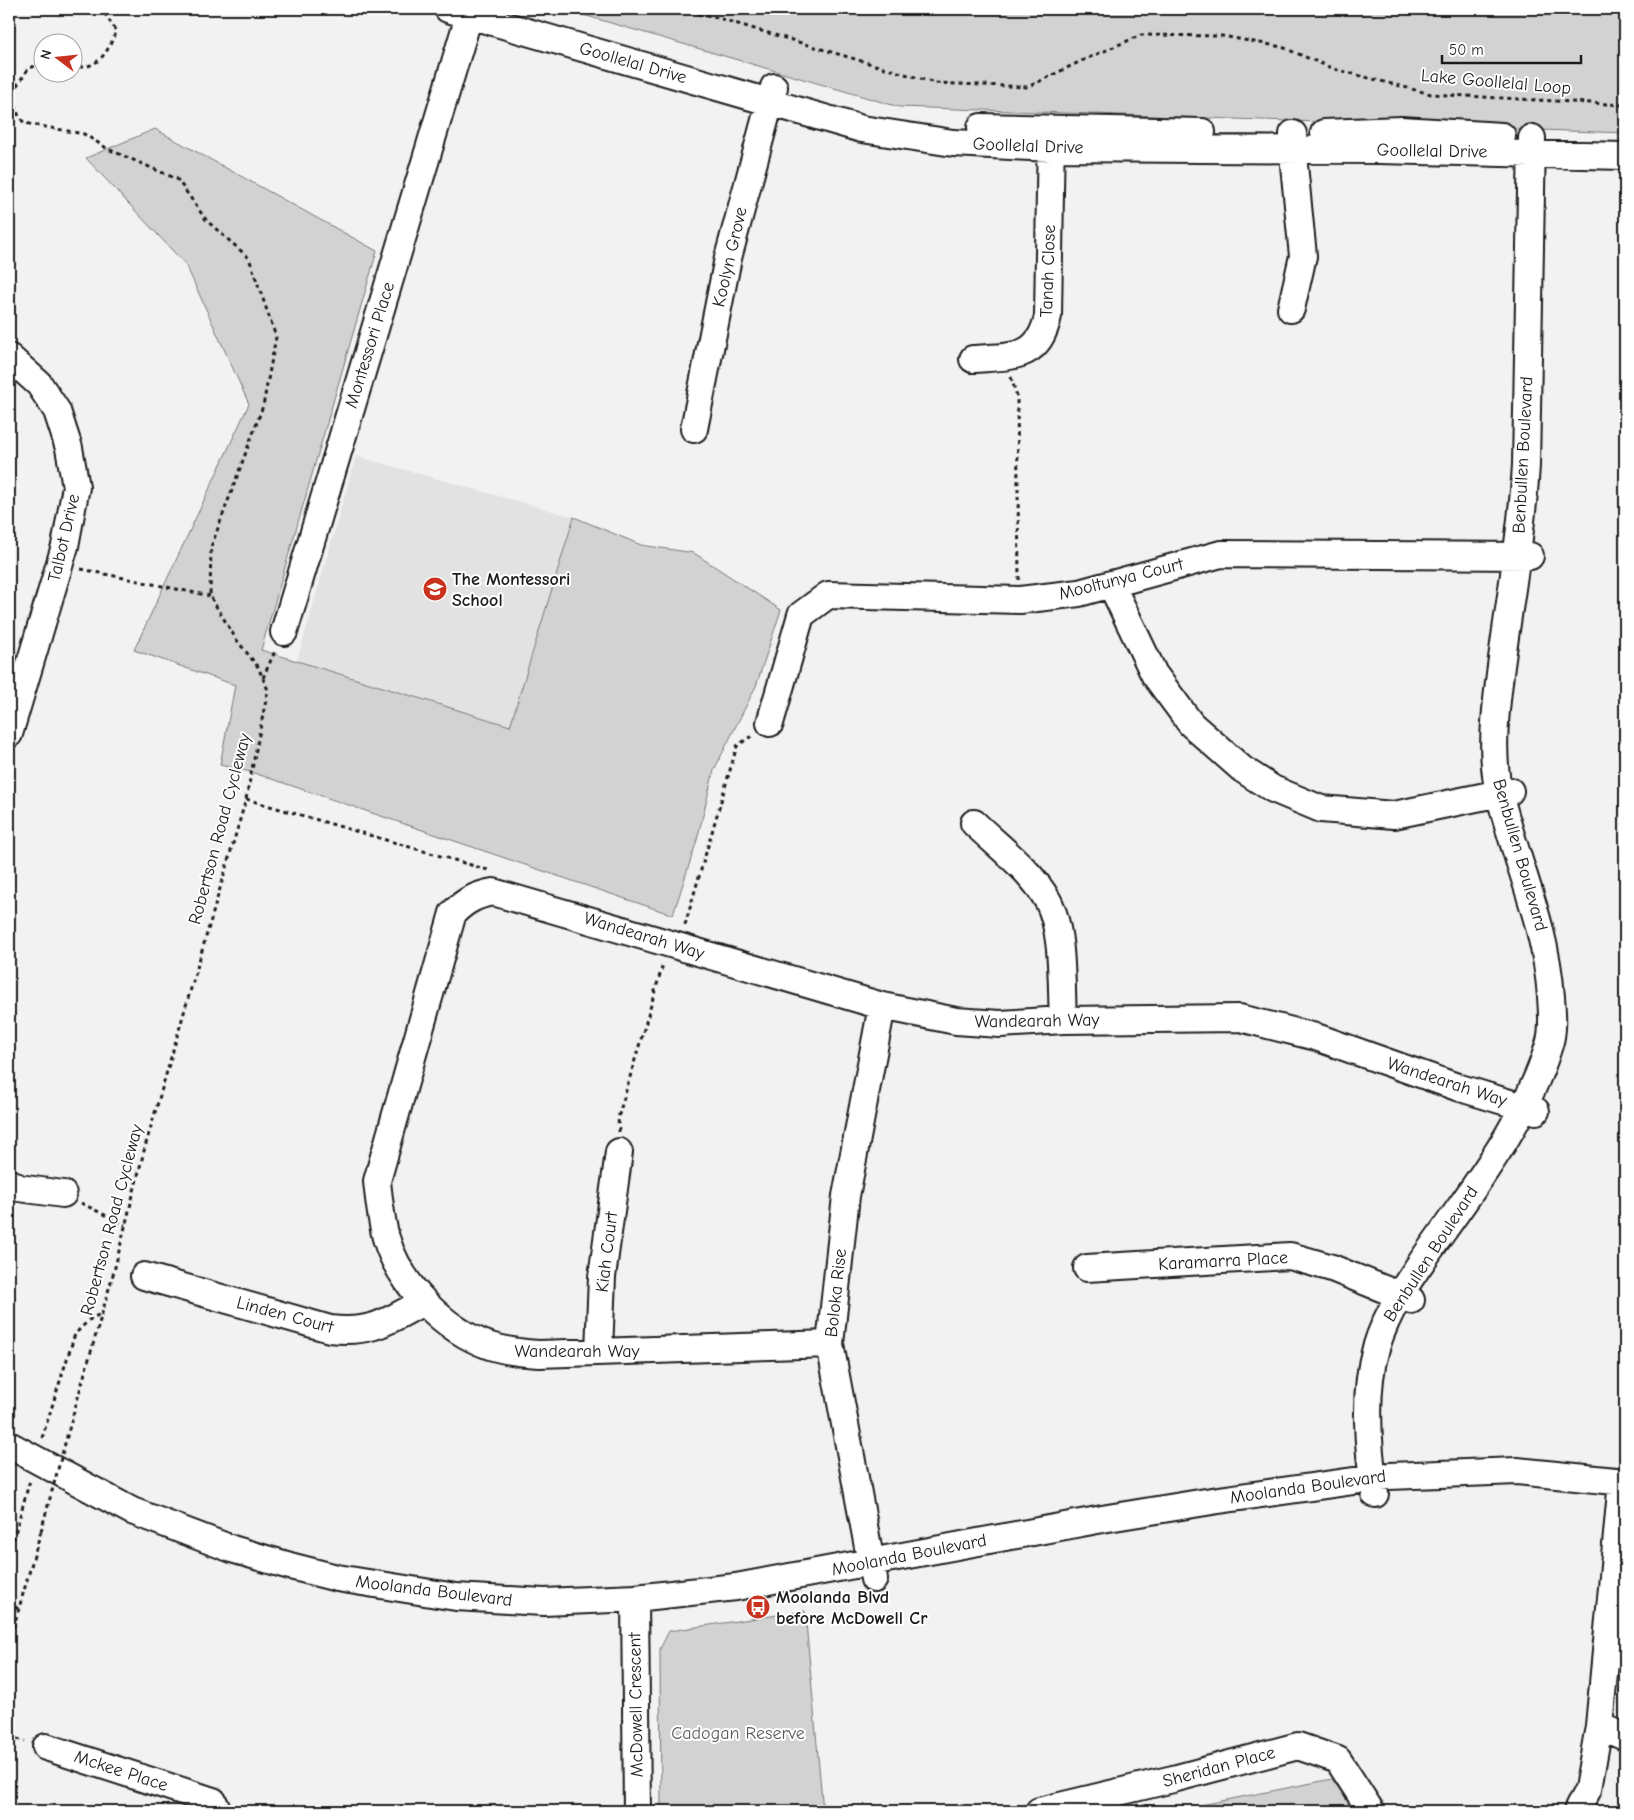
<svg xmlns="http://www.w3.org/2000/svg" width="1634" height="1820" font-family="'Comic Neue',sans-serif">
<rect width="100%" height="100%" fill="#f2f2f2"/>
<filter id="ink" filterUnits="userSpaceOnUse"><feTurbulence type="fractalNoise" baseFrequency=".02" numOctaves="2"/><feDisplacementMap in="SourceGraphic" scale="10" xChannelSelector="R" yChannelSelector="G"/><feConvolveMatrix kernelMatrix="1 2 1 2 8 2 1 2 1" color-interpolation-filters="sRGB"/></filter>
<g filter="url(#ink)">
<path fill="#e2e2e2" d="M 356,456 L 574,517 L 510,726 L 297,661 Z"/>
<path fill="#d2d2d2" stroke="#777" d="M 563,9 L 1625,9 L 1625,133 L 899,107 Z
M 155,129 L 377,251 L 261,650 L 510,726 L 574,517 L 641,545 L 694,553 L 781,610 L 756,686 L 714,770 L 697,840 L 673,915 L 251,772 L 220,765 L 235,685 L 134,650 L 249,404 L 186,265 L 86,158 Z
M 805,1611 L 823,1811 L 661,1811 L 660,1649 L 669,1631 Z
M 1332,1779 L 1355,1811 L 1171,1811 Z"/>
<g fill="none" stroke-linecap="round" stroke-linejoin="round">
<defs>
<path id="minor" d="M 448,9 L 862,129 L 953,143 L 1051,148 L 1379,150 L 1625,156
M 981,127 L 1202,132
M 1324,133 L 1401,130 L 1502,136
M 1291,309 L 1303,256 L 1294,165 L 1293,134
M 9,357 L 39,384 L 57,411 L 69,448 L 76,487 L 65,546 L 9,734
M 973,359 C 1012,356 1039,360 1048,316 L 1051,130
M 694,429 L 728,258 L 774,87
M 1111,584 L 1154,674 L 1191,724 L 1242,769 L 1273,789 L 1321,809 L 1394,815 L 1510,791
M 284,632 L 471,9
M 770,723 L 801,615 L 828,595 L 1020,600 L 1079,593 L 1221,554 L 1530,556
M 974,823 C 999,847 1031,870 1048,901 C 1064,931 1061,986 1063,1020
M 9,1182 L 19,1188 L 63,1194
M 1087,1268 L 1290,1256 L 1332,1268 L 1411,1300
M 144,1276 L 330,1329 C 372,1334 387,1321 423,1302
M 830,1344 L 539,1354 C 522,1353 506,1351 490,1346 C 444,1330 400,1285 386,1238 C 381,1219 379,1201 377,1181 L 453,913 C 465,901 476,895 493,892 L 882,1006 L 956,1021 L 1000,1024 L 1063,1020 L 1240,1018 L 1316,1037 L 1457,1087 L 1536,1111
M 599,1351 L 602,1277 L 619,1152
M 9,1445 L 132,1511 L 232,1549 L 290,1566 L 337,1578 L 456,1597 L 544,1602 L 635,1598 L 736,1587 L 1108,1518 L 1212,1501 L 1389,1476 L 1517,1471 L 1625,1482
M 1375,1494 C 1368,1448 1363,1393 1376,1348 C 1389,1304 1418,1267 1444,1230 C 1485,1172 1528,1114 1549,1045 C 1554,1030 1552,1012 1551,997 C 1546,924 1517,865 1500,796 C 1489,755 1496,707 1501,666 C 1510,598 1522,532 1526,465 L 1532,138
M 874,1579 L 830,1344 L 846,1196 L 882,1006
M 635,1598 L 637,1811
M 1599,1726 L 1625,1737
M 46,1747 L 213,1801 L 218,1811
M 1039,1811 L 1173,1779 L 1298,1746 L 1338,1760 L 1371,1811
M 1577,1811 L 1588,1789 L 1599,1726 L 1622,1481"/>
</defs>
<use href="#minor" stroke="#1c1c1c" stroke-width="30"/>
<path stroke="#1c1c1c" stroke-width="3" stroke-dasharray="4 4" stroke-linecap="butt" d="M 674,9 L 718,18 L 935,83 L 1028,87 L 1079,62 L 1141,35 L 1222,36 L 1282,47 L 1334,69 L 1431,94 L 1625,105
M 42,63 L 28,69 L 12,93 L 18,114 L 24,123 L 84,134 L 108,149 L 177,179 L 207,221 L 249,258 L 276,337 L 263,406 L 211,547 L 210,596 L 236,639 L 258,667 L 268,690 L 246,799 L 145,1147 L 114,1271 L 69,1429
M 72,66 C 97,72 109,51 116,31 L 102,9
M 9,118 L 18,114
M 1011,377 L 1017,397 L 1019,580
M 81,569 L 210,596
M 263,678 L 275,651
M 246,799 L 488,870
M 685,925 L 737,746 L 753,735
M 619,1132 L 618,1118 L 663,964
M 81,1203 L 125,1225
M 42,1438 L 75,1334 L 89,1320 L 102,1313
M 9,1555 L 30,1480
M 9,1601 L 18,1609
M 9,1643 L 41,1531
M 9,1737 L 25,1741"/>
<use href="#minor" stroke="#fff" stroke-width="26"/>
<path stroke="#1c1c1c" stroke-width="3" stroke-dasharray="4 4" stroke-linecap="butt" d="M 41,1531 L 69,1429"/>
</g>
</g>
<defs>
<symbol id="school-disc" viewBox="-11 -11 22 22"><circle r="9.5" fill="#c8321e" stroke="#fff"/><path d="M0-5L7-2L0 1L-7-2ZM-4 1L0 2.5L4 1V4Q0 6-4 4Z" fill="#fff"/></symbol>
<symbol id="bus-disc" viewBox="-11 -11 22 22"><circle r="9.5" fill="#c8321e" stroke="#fff"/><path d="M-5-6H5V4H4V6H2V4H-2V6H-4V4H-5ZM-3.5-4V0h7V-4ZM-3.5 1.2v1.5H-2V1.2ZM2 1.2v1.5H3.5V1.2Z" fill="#fff"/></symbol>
</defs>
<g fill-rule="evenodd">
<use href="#school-disc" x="421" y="575" width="28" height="28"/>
<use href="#bus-disc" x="744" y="1593" width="28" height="28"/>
</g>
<g text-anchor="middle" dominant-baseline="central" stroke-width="4" stroke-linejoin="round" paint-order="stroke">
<g font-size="18" fill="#1c1c1c" stroke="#fff">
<text transform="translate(633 63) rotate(16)">Goollelal Drive</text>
<text transform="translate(1496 82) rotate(5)">Lake Goollelal Loop</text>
<text transform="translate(1028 146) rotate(2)">Goollelal Drive</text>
<text transform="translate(1432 151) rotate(1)">Goollelal Drive</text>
<text transform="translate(730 257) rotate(-77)">Koolyn Grove</text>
<text transform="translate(1048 271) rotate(-88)">Tanah Close</text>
<text transform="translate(370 345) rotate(-73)">Montessori Place</text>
<text transform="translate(1523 455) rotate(-87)">Benbullen Boulevard</text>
<text transform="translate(64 538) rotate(-77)">Talbot Drive</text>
<text transform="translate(1121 579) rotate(-14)">Mooltunya Court</text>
<text transform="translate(220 829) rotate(-75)">Robertson Road Cycleway</text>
<text transform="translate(1520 855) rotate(74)">Benbullen Boulevard</text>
<text transform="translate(644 936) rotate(17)">Wandearah Way</text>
<text transform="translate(1037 1021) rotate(-1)">Wandearah Way</text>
<text transform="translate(1447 1082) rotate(18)">Wandearah Way</text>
<text transform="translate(112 1220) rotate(-75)">Robertson Road Cycleway</text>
<text transform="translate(607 1252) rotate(-83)">Kiah Court</text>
<text transform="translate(1431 1254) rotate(-57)">Benbullen Boulevard</text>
<text transform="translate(1223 1261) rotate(-3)">Karamarra Place</text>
<text transform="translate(836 1293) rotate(-84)">Boloka Rise</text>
<text transform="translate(285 1315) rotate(15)">Linden Court</text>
<text x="577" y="1351">Wandearah Way</text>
<text transform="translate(1308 1487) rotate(-8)">Moolanda Boulevard</text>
<text transform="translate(909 1555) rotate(-11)">Moolanda Boulevard</text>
<text transform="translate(434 1591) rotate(7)">Moolanda Boulevard</text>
<text transform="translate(636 1705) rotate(-91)">McDowell Crescent</text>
<text transform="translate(1219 1767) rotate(-15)">Sheridan Place</text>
<text transform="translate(121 1771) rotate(18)">Mckee Place</text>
</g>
<g font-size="18" font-weight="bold" fill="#1c1c1c" stroke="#fff" text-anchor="start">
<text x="452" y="579">The Montessori<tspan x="452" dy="21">School</tspan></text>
<text x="776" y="1597">Moolanda Blvd<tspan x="776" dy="21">before McDowell Cr</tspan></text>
</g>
<g font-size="18" fill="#5c5c5c" stroke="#fff">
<text x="738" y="1733">Cadogan Reserve</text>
</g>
</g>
<rect width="1634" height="1820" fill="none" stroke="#fff" stroke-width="30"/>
<rect x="15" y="15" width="1604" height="1790" fill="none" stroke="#1c1c1c" stroke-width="2" filter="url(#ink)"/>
<g transform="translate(58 58) rotate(286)"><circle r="24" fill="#ffffff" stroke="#a4a4a4"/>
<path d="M0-4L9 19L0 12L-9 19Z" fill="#c8321e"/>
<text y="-8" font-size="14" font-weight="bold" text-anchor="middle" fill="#1c1c1c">N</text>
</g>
<path d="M1442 55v8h139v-8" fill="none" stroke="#1c1c1c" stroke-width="2.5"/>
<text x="1449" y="55" font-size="15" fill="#1c1c1c" stroke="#ffffff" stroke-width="4" paint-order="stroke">50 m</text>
</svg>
